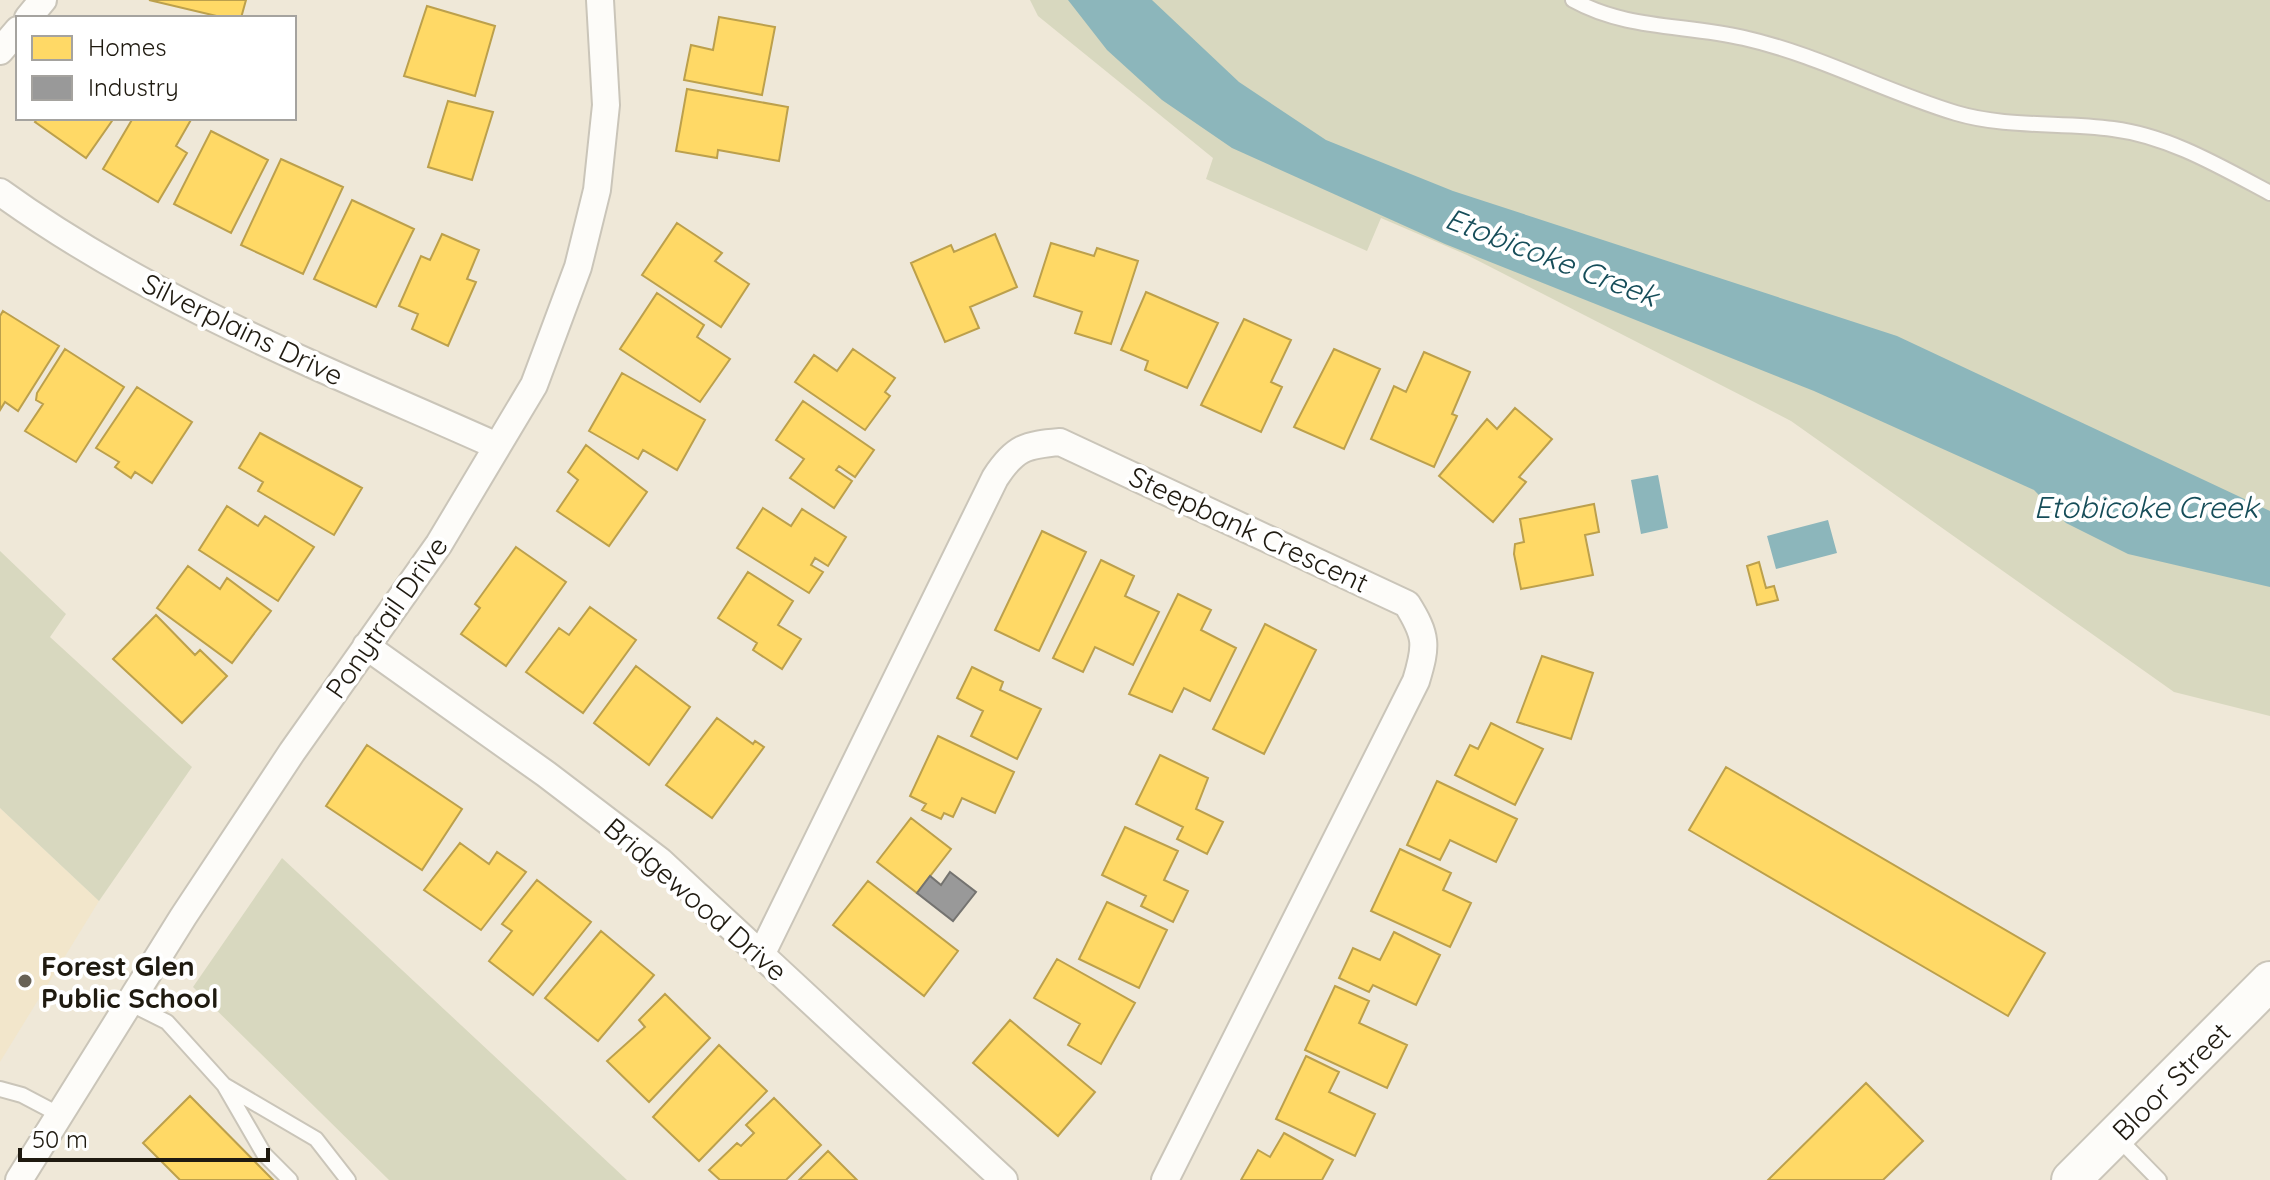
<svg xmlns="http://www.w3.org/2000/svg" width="2270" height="1180" font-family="Quicksand,sans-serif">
<rect width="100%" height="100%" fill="#efe8d8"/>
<path fill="#f2e6cb" d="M 0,808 L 99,901 L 0,1062 Z"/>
<path fill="#d8d8bf" d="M 1030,0 L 2270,0 L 2270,716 L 2174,692 L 1791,421 L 1467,255 L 1381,218 L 1367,251 L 1206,179 L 1213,158 L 1038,16 Z
M 0,551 L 66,614 L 50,637 L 192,767 L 99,901 L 0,808 Z
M 282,858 L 627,1180 L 389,1180 L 193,987 Z"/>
<path fill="#8cb6bb" d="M 1068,0 L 1152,0 L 1239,82 L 1326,140 L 1453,191 L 1897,336 L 2270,511 L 2270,587 L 2128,554 L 2066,523 L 2034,490 L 1814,391 L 1445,244 L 1232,148 L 1162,100 L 1107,50 Z
M 1658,475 L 1668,528 L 1641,534 L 1631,480 Z
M 1828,520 L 1837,553 L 1776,569 L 1767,536 Z"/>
<path fill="#ffd966" stroke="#bca04c" stroke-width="2" d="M 149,0 L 246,0 L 241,18 L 225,18 Z
M 427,6 L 495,26 L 475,96 L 404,76 Z
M 719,17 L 775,27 L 762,95 L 684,80 L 691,45 L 713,50 Z
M 687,89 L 788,107 L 779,161 L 718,150 L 717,158 L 676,151 Z
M 448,101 L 493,112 L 472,180 L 428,167 Z
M 38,118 L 114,118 L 86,158 L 35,122 Z
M 133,118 L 192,118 L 176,146 L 187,153 L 158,202 L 103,169 Z
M 211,131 L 268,160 L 231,233 L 174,204 Z
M 281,159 L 343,187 L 303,274 L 241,245 Z
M 352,200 L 414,229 L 376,307 L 314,279 Z
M 677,223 L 722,253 L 715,261 L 749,284 L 721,327 L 642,275 Z
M 442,234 L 479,250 L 467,279 L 476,282 L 448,346 L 412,329 L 418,314 L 399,306 L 421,256 L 430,260 Z
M 995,234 L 1017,287 L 970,307 L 979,328 L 945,342 L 911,263 L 951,245 L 954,252 Z
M 1051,243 L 1094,256 L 1097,248 L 1138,261 L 1111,344 L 1075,333 L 1082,312 L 1034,296 Z
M 1146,292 L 1218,323 L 1187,388 L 1145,370 L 1148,361 L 1121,350 Z
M 657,293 L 704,325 L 697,337 L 730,359 L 700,402 L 620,349 Z
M 3,311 L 59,346 L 18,411 L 5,402 L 0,410 L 0,316 Z
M 1244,319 L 1291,340 L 1271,382 L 1282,387 L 1261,432 L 1201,405 Z
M 65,349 L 124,387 L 76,462 L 25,431 L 43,404 L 36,400 L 37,393 Z
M 853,349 L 895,378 L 885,392 L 890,396 L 865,430 L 795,382 L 814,355 L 837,371 Z
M 1334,349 L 1380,369 L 1344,449 L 1294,427 Z
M 1424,352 L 1470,372 L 1452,414 L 1457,416 L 1434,467 L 1371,439 L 1394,386 L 1406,392 Z
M 622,373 L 705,420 L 677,470 L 643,450 L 638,459 L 589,431 Z
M 137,387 L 192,422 L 152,483 L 135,472 L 131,478 L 115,467 L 119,462 L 96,448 Z
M 803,401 L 874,450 L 855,477 L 839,466 L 836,470 L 852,481 L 834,508 L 790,478 L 804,459 L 776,440 Z
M 1515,408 L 1552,439 L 1519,477 L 1526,482 L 1493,522 L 1439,476 L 1487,419 L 1497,429 Z
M 260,433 L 362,488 L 334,535 L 258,491 L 263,482 L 239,468 Z
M 586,445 L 647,492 L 609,546 L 557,511 L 578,480 L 568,472 Z
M 1594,504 L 1599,532 L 1585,535 L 1593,575 L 1521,589 L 1514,554 L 1515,544 L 1524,542 L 1520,519 Z
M 227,506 L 258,526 L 265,516 L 314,547 L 278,601 L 199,550 Z
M 763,508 L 791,526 L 802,509 L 846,537 L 828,566 L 815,558 L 811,565 L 823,572 L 809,593 L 737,548 Z
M 1042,531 L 1086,552 L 1039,651 L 995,630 Z
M 516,547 L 566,582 L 506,666 L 461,634 L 480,608 L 475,604 Z
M 1101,560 L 1134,576 L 1125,596 L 1159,612 L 1133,665 L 1095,647 L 1083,672 L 1053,658 Z
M 1759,562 L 1766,588 L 1774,586 L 1778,600 L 1757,605 L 1747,566 Z
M 188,566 L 220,589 L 227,578 L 271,611 L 232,663 L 157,608 Z
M 748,572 L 793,601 L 778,625 L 801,639 L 782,669 L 753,650 L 757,643 L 718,618 Z
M 1178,594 L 1211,610 L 1201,630 L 1236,648 L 1210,701 L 1184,688 L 1172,712 L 1129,694 Z
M 590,607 L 636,640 L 583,713 L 526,672 L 559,628 L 569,635 Z
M 156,615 L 195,655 L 200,650 L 227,676 L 182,723 L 113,659 Z
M 1265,624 L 1316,650 L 1264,754 L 1213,729 Z
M 1542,656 L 1593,673 L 1571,739 L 1517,722 Z
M 636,666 L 690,707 L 649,765 L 594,723 Z
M 972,667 L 1003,682 L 1000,690 L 1041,709 L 1017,759 L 971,736 L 983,711 L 957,698 Z
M 717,718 L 753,744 L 755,741 L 764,747 L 712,818 L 666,785 Z
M 1491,723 L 1543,749 L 1515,805 L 1455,775 L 1470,745 L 1478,749 Z
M 938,736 L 1014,772 L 995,813 L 962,798 L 953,817 L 944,813 L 941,819 L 922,810 L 926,804 L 910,796 Z
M 367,745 L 462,809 L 422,870 L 326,806 Z
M 1160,755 L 1208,778 L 1196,809 L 1223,822 L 1207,854 L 1177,839 L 1183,827 L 1136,804 Z
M 1726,767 L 2045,953 L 2008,1016 L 1689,830 Z
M 1437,781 L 1517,819 L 1496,862 L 1450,840 L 1440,860 L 1407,845 Z
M 911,818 L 951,849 L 917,893 L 877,862 Z
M 1125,827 L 1178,851 L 1164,880 L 1188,891 L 1173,922 L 1141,906 L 1146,896 L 1102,875 Z
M 460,843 L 489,864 L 497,852 L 526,872 L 481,930 L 424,890 Z
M 1400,849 L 1451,873 L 1443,890 L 1471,903 L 1450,947 L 1371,911 Z
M 537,880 L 591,922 L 533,995 L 489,961 L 512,931 L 502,924 Z
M 868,881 L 958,951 L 924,996 L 833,925 Z
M 1107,902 L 1167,930 L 1139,988 L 1079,959 Z
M 601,931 L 654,975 L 598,1041 L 545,998 Z
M 1394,932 L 1440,955 L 1416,1005 L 1373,985 L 1369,992 L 1339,978 L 1353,948 L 1380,960 Z
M 1057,959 L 1135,1003 L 1101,1064 L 1068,1045 L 1080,1024 L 1034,998 Z
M 1335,986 L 1369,1001 L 1359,1023 L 1407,1045 L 1387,1088 L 1305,1050 Z
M 665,994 L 710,1038 L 649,1102 L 607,1061 L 645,1027 L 639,1020 Z
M 1010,1020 L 1095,1092 L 1058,1136 L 973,1063 Z
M 719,1045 L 767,1091 L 699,1161 L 653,1117 Z
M 1306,1056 L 1339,1072 L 1329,1092 L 1375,1114 L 1355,1156 L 1276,1119 Z
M 1866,1083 L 1923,1141 L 1883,1180 L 1768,1180 Z
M 190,1096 L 273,1180 L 180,1180 L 143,1143 Z
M 774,1098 L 821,1145 L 786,1180 L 720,1180 L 709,1170 L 737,1143 L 741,1146 L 754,1133 L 746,1125 Z
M 1284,1133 L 1333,1160 L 1322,1180 L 1241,1180 L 1258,1150 L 1270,1157 Z
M 828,1151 L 857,1180 L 799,1180 Z"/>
<path fill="#999" stroke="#747370" stroke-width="2" d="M 950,872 L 976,892 L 953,921 L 917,893 L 930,876 L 941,885 Z"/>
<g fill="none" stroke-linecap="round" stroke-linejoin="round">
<defs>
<path id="service" d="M 1573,0 C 1627,30 1685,24 1744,38 C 1819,55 1883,91 1956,113 C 2006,128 2062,122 2113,129 C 2169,136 2221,167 2270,193
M 129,1003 L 167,1022 L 224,1085 L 264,1154 L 290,1180
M 224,1085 L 316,1139 L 348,1180
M 0,1089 L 22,1095 L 60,1115
M 2116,1136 L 2159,1180"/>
<path id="minor" d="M 28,18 L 43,0
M 0,51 L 18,30
M 0,192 C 152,302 327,370 497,446
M 366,646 L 546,774 L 660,861 L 1004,1180
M 762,953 L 995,478 C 1015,447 1026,445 1060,442 L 1407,604 C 1427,636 1427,645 1416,681 L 1165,1180
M 19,1180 L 183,917 L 292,752 L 439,544 L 534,385 L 578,267 L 597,190 L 606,105 L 600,0"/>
<path id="secondary" d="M 2071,1180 L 2270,981"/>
</defs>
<use href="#service" stroke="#cac5b9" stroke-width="18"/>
<use href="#minor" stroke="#cac5b9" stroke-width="30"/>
<use href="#secondary" stroke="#cac5b9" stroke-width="42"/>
<use href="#service" stroke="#fdfcf9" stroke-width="14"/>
<use href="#minor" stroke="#fdfcf9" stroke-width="26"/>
<use href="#secondary" stroke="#fdfcf9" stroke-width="38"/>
</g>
<circle fill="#686256" stroke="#fff" stroke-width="3" cx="25" cy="981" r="8"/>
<g text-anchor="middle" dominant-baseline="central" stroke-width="8" stroke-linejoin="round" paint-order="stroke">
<g font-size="28" fill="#1f1a10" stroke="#fff">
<text transform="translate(243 329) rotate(26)">Silverplains Drive</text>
<text transform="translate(1249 529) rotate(25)">Steepbank Crescent</text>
<text transform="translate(386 617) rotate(-55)">Ponytrail Drive</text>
<text transform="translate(696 899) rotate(41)">Bridgewood Drive</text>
<text transform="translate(2171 1081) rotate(-45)">Bloor Street</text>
</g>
<g font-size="28" font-weight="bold" fill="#1f1a10" stroke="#fff" text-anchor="start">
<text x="41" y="965">Forest Glen<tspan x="41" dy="32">Public School</tspan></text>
</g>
<g font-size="30" font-style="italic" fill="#164d59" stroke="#fff">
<text transform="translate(1552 257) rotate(21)">Etobicoke Creek</text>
<text x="2146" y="507">Etobicoke Creek</text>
</g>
</g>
<rect x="16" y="16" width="280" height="104" fill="#ffffff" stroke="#a5a39f" stroke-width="2"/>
<rect x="32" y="36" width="40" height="24" fill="#ffd966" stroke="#a5a39f" stroke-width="2"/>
<text x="88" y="56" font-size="24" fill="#1f1a10">Homes</text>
<rect x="32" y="76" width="40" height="24" fill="#999999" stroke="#a5a39f" stroke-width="2"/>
<text x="88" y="96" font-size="24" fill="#1f1a10">Industry</text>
<path d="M20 1148v12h248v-12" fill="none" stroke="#1f1a10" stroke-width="4"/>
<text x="32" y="1148" font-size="24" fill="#1f1a10" stroke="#ffffff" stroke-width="6" paint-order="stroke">50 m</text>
</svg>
